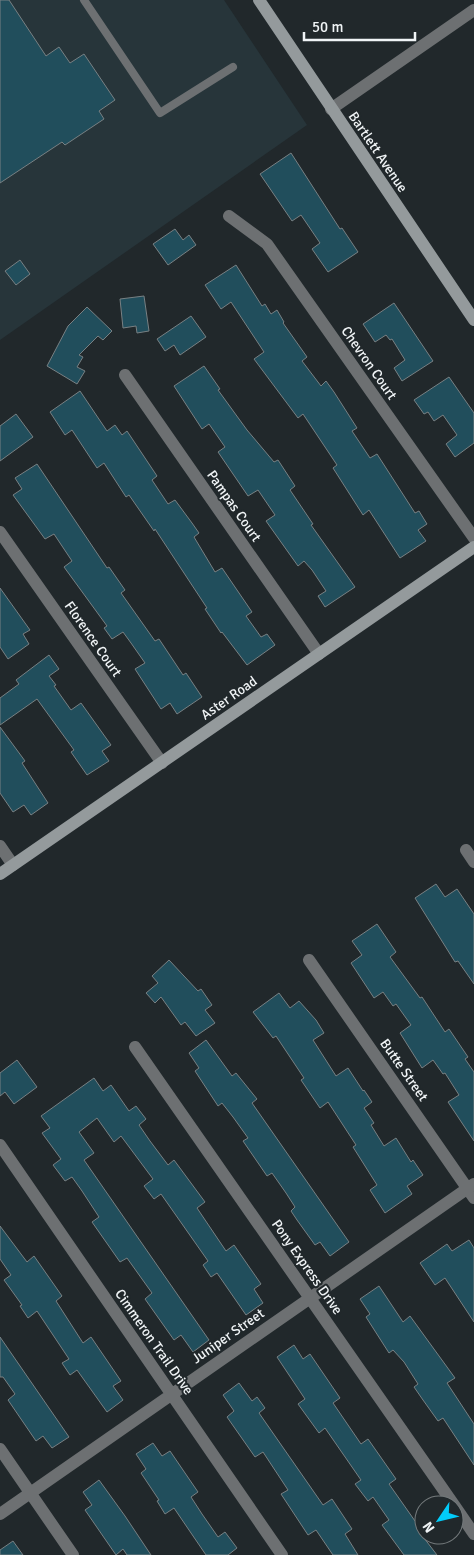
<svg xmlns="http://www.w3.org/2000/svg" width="474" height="1555" font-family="Signika,sans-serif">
<rect width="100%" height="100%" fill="#21282b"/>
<path fill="#27353a" d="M 0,0 L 224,0 L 307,125 L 0,340 Z"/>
<path fill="#214e5c" stroke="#788083" d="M 0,0 L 9,0 L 46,56 L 59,47 L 70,63 L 84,54 L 115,100 L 99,111 L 104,119 L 65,145 L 62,142 L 0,183 Z
M 291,153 L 340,229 L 342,228 L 358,252 L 328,272 L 312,249 L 320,243 L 301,215 L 292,221 L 260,174 Z
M 175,229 L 183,240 L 189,235 L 196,245 L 168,265 L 153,244 Z
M 20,260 L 30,274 L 16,285 L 5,271 Z
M 236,265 L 262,306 L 265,304 L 271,314 L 277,310 L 284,322 L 283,323 L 307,357 L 302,361 L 321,386 L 326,381 L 334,392 L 357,428 L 352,431 L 370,458 L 377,454 L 415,513 L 419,511 L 427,524 L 418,530 L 426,541 L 400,558 L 369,510 L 363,515 L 333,468 L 337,465 L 303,414 L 298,418 L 254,359 L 264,352 L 231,302 L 221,309 L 205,285 Z
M 144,296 L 149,331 L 137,333 L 136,326 L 123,328 L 120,299 Z
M 394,303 L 433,361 L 402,381 L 394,368 L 405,360 L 392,339 L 390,340 L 386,335 L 375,342 L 363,324 Z
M 87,307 L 112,331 L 103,340 L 98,336 L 79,355 L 83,357 L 77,367 L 85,371 L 77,384 L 47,366 L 68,326 Z
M 191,316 L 206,337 L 180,355 L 174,345 L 165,351 L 157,339 Z
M 204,366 L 220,389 L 218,390 L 247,430 L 274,462 L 278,460 L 295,486 L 290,490 L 313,524 L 311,525 L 355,587 L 325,607 L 318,596 L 326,591 L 312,570 L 304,561 L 298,566 L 266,521 L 275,515 L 258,490 L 248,496 L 218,452 L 225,447 L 209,424 L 202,429 L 174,386 Z
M 449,377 L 474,413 L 474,443 L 455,457 L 446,444 L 457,435 L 443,415 L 434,421 L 428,412 L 424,414 L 414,400 Z
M 80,391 L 107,431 L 115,425 L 122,435 L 127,431 L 157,476 L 152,480 L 168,504 L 175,500 L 192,523 L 199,533 L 194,537 L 215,572 L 222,568 L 252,612 L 246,616 L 261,637 L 267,634 L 275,645 L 247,665 L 222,632 L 221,633 L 205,609 L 207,608 L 155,529 L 154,531 L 129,495 L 126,497 L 104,463 L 97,468 L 72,430 L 65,435 L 50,412 Z
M 16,414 L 33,437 L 0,461 L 0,426 Z
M 37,464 L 107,568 L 109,567 L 125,590 L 121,593 L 155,641 L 159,639 L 183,675 L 186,673 L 202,697 L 177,714 L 170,703 L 161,709 L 135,669 L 145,663 L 131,643 L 123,632 L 112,639 L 104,628 L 107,626 L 64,567 L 72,561 L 54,534 L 45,539 L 13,495 L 22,489 L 15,478 Z
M 0,588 L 30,630 L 23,634 L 29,644 L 8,659 L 0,647 Z
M 49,655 L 59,669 L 49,676 L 56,685 L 54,686 L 71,710 L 81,703 L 111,745 L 102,751 L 109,761 L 87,775 L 71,752 L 74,750 L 37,699 L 0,725 L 0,698 L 19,684 L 16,680 Z
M 0,727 L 25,761 L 22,763 L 48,803 L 31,815 L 24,805 L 13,812 L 0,793 Z
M 436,884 L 445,897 L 457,889 L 474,914 L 474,984 L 458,961 L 455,962 L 415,898 Z
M 377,924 L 396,952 L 390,957 L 420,998 L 422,997 L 445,1032 L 449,1029 L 468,1057 L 465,1059 L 474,1072 L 474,1141 L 448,1102 L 459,1095 L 445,1073 L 443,1074 L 433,1060 L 422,1068 L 400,1033 L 411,1025 L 396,1004 L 393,1006 L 383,992 L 374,998 L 351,963 L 362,955 L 352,941 Z
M 169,960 L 198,991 L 201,989 L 212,1005 L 205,1010 L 215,1023 L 196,1036 L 185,1022 L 181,1025 L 161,997 L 155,1003 L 146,993 L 158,983 L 152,976 Z
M 279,993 L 290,1008 L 299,1001 L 316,1020 L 324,1033 L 313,1040 L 336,1076 L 348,1068 L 363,1091 L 364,1090 L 372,1102 L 364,1108 L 374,1123 L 371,1125 L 384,1146 L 396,1138 L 411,1162 L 413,1160 L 423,1175 L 407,1186 L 412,1194 L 385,1213 L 370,1190 L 377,1185 L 353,1147 L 356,1145 L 328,1102 L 320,1108 L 301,1080 L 304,1078 L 276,1036 L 273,1038 L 253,1012 Z
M 206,1040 L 232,1076 L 236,1073 L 257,1099 L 252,1103 L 349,1242 L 330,1256 L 320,1242 L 315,1245 L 297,1220 L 291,1211 L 295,1207 L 286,1193 L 272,1173 L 267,1176 L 243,1141 L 248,1138 L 233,1117 L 222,1103 L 218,1106 L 195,1071 L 199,1068 L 189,1053 Z
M 17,1060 L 37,1087 L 14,1104 L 5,1092 L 0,1096 L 0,1073 Z
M 94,1078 L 103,1091 L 111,1085 L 129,1111 L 136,1106 L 146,1119 L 139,1125 L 150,1141 L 168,1165 L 174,1160 L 205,1202 L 197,1208 L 226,1251 L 234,1245 L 261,1284 L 254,1289 L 263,1303 L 246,1315 L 217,1273 L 211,1277 L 203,1265 L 208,1261 L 161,1194 L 154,1199 L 144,1186 L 153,1179 L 121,1136 L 114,1142 L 97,1118 L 79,1132 L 94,1153 L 84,1160 L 209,1340 L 193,1352 L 181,1335 L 174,1340 L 145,1299 L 152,1293 L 127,1258 L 120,1262 L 92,1222 L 99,1217 L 82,1191 L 72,1177 L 65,1181 L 53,1165 L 61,1159 L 42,1133 L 50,1128 L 41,1116 Z
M 0,1226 L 27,1262 L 34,1256 L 62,1296 L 56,1301 L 83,1343 L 91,1337 L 121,1381 L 113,1386 L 123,1400 L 107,1412 L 77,1370 L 70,1375 L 62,1363 L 69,1359 L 37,1311 L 28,1318 L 20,1306 L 22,1305 L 4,1280 L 11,1275 L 0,1259 Z
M 469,1240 L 474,1248 L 474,1322 L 445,1278 L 435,1285 L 420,1263 L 447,1244 L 452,1251 Z
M 379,1286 L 403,1322 L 410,1316 L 455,1378 L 447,1383 L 474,1424 L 474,1465 L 443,1418 L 438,1421 L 423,1400 L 414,1387 L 418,1384 L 404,1362 L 393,1350 L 389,1353 L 366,1317 L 370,1314 L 360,1299 Z
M 0,1337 L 69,1437 L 52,1448 L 43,1436 L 36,1441 L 8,1400 L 15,1394 L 3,1377 L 0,1377 Z
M 294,1345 L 303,1359 L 310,1354 L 340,1398 L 333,1403 L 361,1444 L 368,1439 L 396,1479 L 389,1484 L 415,1521 L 424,1514 L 424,1538 L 437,1555 L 404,1555 L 382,1525 L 389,1520 L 373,1497 L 368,1501 L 355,1484 L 361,1480 L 325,1428 L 319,1433 L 298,1404 L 305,1399 L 277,1357 Z
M 239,1383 L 252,1401 L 257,1397 L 265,1408 L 259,1413 L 323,1505 L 332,1499 L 352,1529 L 345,1534 L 358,1555 L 333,1555 L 316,1530 L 308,1535 L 281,1494 L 288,1490 L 263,1452 L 255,1457 L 227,1417 L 234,1411 L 223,1395 Z
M 153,1443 L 162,1456 L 170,1451 L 198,1492 L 191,1497 L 202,1514 L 218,1537 L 225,1532 L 237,1548 L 228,1555 L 206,1555 L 174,1508 L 165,1514 L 157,1501 L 159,1500 L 141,1473 L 146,1469 L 136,1454 Z
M 99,1480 L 125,1516 L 151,1555 L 127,1555 L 123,1549 L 116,1555 L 85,1510 L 92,1505 L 83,1492 Z
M 13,1541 L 23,1555 L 0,1555 L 0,1550 Z"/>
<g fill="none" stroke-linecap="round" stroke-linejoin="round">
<path stroke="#6d7072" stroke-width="8" d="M 84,0 L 160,113 L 233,67"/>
<path stroke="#6d7072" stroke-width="12" d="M 331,109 L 474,10
M 229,216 L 267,244 L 474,538
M 125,375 L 319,654
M 0,532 L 162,763
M 0,846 L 13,865
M 466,850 L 474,862
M 309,960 L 474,1198
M 135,1047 L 454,1505
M 0,1145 L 282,1555
M 0,1449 L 73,1555
M 454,1505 L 474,1534
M 0,1514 L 474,1184"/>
<path stroke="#949a9c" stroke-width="12" d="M 259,0 L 474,320
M 0,874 L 474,547"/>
</g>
<g text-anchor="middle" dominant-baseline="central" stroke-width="4" stroke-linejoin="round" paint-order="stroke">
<g font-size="14" fill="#f0f4f6" stroke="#21282b">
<text transform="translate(378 152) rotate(56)">Bartlett Avenue</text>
<text transform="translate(369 363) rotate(55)">Chevron Court</text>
<text transform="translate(234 506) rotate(55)">Pampas Court</text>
<text transform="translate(93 639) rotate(55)">Florence Court</text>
<text transform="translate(229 698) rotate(-35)">Aster Road</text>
<text transform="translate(404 1070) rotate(55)">Butte Street</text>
<text transform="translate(307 1267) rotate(55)">Pony Express Drive</text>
<text transform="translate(228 1336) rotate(-35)">Juniper Street</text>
<text transform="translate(154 1342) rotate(55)">Cimmeron Trail Drive</text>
</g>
</g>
<g transform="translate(439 1520) rotate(235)"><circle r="24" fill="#21282b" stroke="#747a7c"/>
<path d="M0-4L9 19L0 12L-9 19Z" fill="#02cbf9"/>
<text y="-8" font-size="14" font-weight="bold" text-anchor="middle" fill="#f0f4f6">N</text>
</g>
<path d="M304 32v8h111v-8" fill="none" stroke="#f0f4f6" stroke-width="2.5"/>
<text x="312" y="32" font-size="15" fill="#f0f4f6" stroke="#21282b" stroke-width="4" paint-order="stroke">50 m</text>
</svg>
